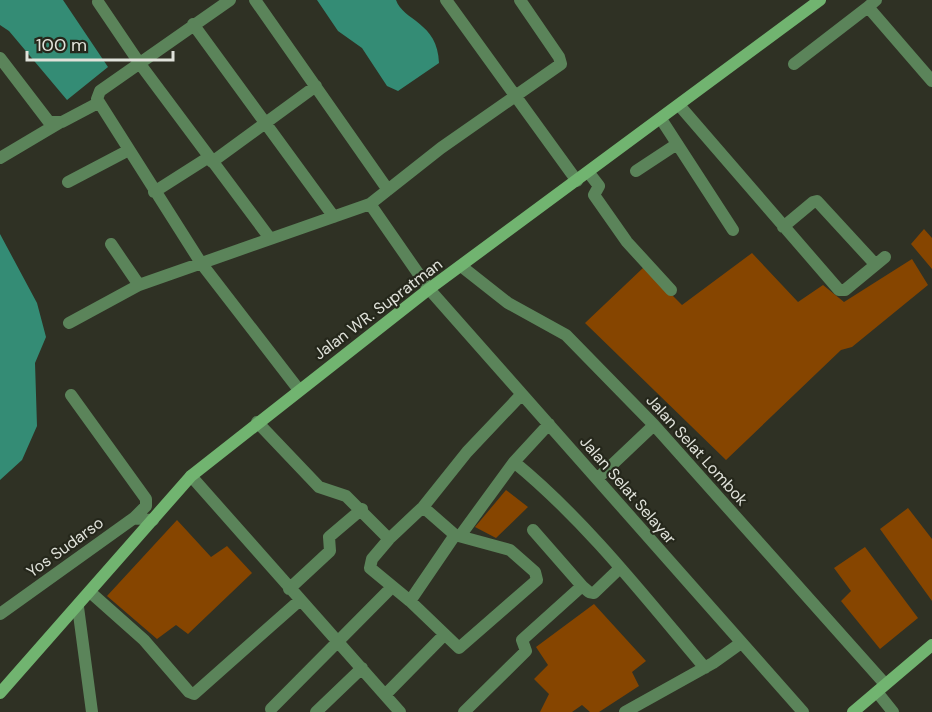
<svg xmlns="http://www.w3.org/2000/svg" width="932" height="712" font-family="'DM Sans',sans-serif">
<rect width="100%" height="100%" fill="#2f3124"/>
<path fill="#864500" d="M 924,229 L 932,238 L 932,269 L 911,244 Z
M 752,253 L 798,302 L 823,285 L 844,302 L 912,259 L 928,285 L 852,347 L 841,350 L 726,460 L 585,323 L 644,267 L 682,305 Z
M 506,490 L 528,507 L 496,538 L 475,527 Z
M 908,508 L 932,539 L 932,601 L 880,529 Z
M 177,520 L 211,557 L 227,546 L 252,573 L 188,634 L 176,625 L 157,639 L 107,596 Z
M 865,547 L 918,618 L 880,649 L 841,601 L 851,591 L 834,568 Z
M 594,604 L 646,661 L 632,672 L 639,686 L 599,712 L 590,712 L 582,705 L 572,712 L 540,712 L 549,694 L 534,679 L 548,665 L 536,647 Z"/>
<path fill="#348c75" d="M 0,0 L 63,0 L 108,67 L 67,100 L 9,31 L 0,25 Z
M 317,0 L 396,0 C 403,21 438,22 439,63 L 398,91 L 387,86 L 362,48 L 338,31 Z
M 0,234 L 37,303 L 46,337 L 35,363 L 37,426 L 22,460 L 0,480 Z"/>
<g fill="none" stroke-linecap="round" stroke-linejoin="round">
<path stroke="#5b845a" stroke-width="12" d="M 230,0 L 100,91 L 97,99 L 201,263 L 299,390
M 255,0 L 388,190
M 446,0 L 577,181
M 876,0 L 868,7 L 932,81
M 98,2 L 140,64 L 269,237
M 193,24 L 334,217
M 0,58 L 49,122 L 62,122 L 98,103
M 794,64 L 868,7
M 679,105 L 839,290 L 845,290 L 885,257
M 661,119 L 733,230
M 0,158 L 59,123
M 212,162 L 316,86
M 636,171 L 677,144
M 589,173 L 599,186 L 594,195 L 627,242 L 671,290
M 68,182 L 129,150
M 154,192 L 209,157
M 370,204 L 429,289 L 803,712
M 783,227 L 813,202 L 817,201 L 875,264
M 111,244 L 139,285
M 461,266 L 508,303 L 566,335 L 654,425 L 885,684
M 69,323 L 139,285 L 370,204 L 441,148 L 561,64 L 559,57 L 520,0
M 71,395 L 146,499 L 146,506 L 134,518
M 257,422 L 319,487 L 346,496 L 389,539
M 514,462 C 586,521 645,597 705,668
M 191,476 L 400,712
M 597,479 L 654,425
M 423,507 L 455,535
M 533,530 L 582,586
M 460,536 L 514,462 L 549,424
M 289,589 L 330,551 L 329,537 L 362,509
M 90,592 L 144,640 L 189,692 L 194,694 L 299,601
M 410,601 L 455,535 L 510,550 L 535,572 L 537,580 L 459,648 L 410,601 L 370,568 L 372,559 L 389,539 L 423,507 L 467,452 L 521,395
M 78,607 L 92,712
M 0,614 L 134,518 L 153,520
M 877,692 L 893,712
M 385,695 L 444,635
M 271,709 L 392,587
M 316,712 L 362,668
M 464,712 L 526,651 L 522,640 L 582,586 L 589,592 L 594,593 L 620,568
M 625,712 L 713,663 L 741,643"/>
<path stroke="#71b470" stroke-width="12" d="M 0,693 L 191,476 L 429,289 L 820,0
M 853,712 L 932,645"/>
</g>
<g text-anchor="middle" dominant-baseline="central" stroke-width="4.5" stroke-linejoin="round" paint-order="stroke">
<g font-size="16" fill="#e0e2da" stroke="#25271b">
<text transform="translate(378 309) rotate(-37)">Jalan WR. Supratman</text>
<text transform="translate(697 450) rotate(48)">Jalan Selat Lombok</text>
<text transform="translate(628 490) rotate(49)">Jalan Selat Selayar</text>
<text transform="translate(65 547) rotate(-36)">Yos Sudarso</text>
</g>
</g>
<path d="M27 51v9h146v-9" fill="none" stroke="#e0e2da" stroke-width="3"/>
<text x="36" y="51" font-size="18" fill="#e0e2da" stroke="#25271b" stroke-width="4.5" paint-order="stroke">100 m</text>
</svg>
